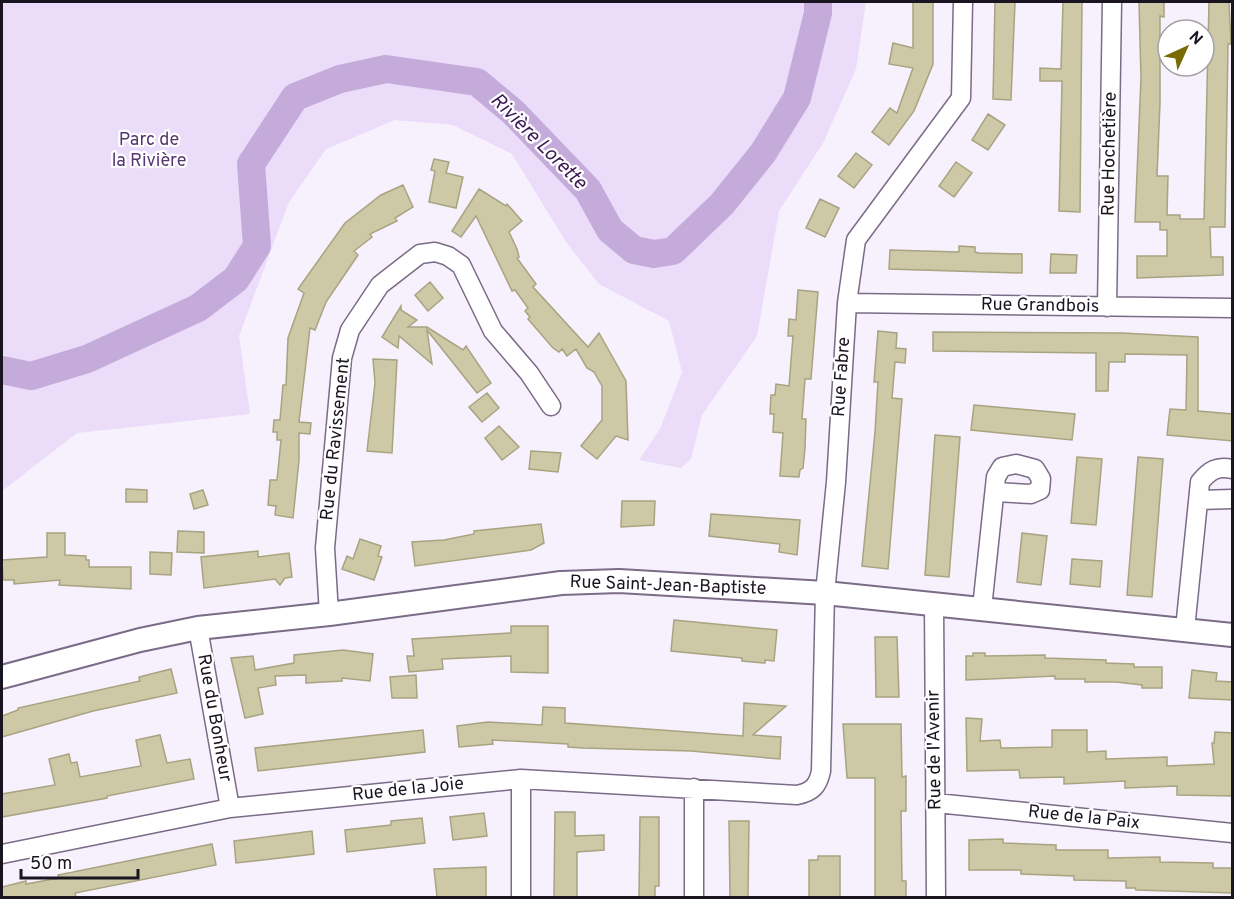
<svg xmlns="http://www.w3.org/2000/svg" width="1234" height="899" font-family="Overpass,sans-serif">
<rect width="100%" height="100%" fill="#f7f0fd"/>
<path fill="#ebdcfa" d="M 2,2 L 866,2 L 856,69 L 823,143 L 779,211 L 757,336 L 702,415 L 691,459 L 681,468 L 639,460 L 660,429 L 682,372 L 669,321 L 599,284 L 566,242 L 512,154 L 453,125 L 395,120 L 326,149 L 289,202 L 239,336 L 250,414 L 77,433 L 2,491 Z"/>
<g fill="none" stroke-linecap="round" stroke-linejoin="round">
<path stroke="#c4abda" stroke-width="28" d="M 2,370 L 31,376 L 87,359 L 198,308 L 236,279 L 257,246 L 251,164 L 295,97 L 340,79 L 386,69 L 477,82 L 513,112 L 588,190 L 610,230 L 634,250 L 654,254 L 673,251 L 722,204 L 763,153 L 797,98 L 818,13 L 818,2"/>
</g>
<path fill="#cdc8a5" stroke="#a8a381" stroke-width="1.5" d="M 913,2 L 933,2 L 933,64 L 914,111 L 889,145 L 872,132 L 890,108 L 897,113 L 913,68 L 889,64 L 893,43 L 913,48 Z
M 995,2 L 1015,2 L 1011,100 L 993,99 Z
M 1063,2 L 1082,2 L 1080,212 L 1059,211 L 1062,81 L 1040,81 L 1040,68 L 1061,69 Z
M 1139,2 L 1164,2 L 1164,17 L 1160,16 L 1160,103 L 1157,176 L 1168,176 L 1167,215 L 1180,215 L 1180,219 L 1204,219 L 1209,2 L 1229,2 L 1231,44 L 1228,44 L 1225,227 L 1210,227 L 1211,257 L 1223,257 L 1223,275 L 1137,278 L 1137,256 L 1167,256 L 1167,230 L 1160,230 L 1160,222 L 1135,222 L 1141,78 Z
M 988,114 L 1005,125 L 988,150 L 972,140 Z
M 856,153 L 872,165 L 854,188 L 838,176 Z
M 434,159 L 449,162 L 446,173 L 463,177 L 456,208 L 429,202 L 435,171 L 431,170 Z
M 956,162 L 972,173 L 954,197 L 939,186 Z
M 403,185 L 413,207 L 395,218 L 397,221 L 370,234 L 372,237 L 354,251 L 358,255 L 326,302 L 315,330 L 310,328 L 299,422 L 311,423 L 310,434 L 299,433 L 299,460 L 293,518 L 275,515 L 276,506 L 268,505 L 270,480 L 277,480 L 281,440 L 277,440 L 277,432 L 273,432 L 274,420 L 280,420 L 283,385 L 286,385 L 288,338 L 304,293 L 298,289 L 345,223 L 381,195 Z
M 479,189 L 506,206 L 507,204 L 522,221 L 509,232 L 517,249 L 519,257 L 517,258 L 536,284 L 533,287 L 588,347 L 599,333 L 626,381 L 628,440 L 616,436 L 597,459 L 581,446 L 602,420 L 602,386 L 594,372 L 587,368 L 576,349 L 567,356 L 562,349 L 559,352 L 553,348 L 528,319 L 530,317 L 525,311 L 528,308 L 515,290 L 512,291 L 476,216 L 461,237 L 452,231 Z
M 820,199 L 839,208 L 825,237 L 806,228 Z
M 959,246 L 975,247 L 975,252 L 979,253 L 1022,254 L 1022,273 L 889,269 L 890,250 L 959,252 Z
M 1051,254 L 1077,255 L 1076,273 L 1050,273 Z
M 430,282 L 443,298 L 428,311 L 415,295 Z
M 798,290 L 818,292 L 811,379 L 805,379 L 802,419 L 806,419 L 805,448 L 803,468 L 800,470 L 799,477 L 780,476 L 783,433 L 773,432 L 774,414 L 770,414 L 771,395 L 775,395 L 776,384 L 789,386 L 793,336 L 788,336 L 789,319 L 796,320 Z
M 401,306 L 401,310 L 417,320 L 408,327 L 427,327 L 463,350 L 466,346 L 491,383 L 477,393 L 427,330 L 432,364 L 399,336 L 398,348 L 382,337 Z
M 878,331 L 897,333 L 896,348 L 906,349 L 905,363 L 895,362 L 892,398 L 902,399 L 888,569 L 862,566 L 875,432 L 878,382 L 874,382 Z
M 933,332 L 1122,333 L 1198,337 L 1198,411 L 1233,414 L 1233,441 L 1167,435 L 1170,409 L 1186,410 L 1187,355 L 1125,354 L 1125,362 L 1109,362 L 1108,391 L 1096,391 L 1096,353 L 933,351 Z
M 373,359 L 397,360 L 392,453 L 367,451 L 375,383 Z
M 487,393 L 499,408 L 482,422 L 469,407 Z
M 974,405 L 1075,414 L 1072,440 L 971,430 Z
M 499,426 L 519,447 L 502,460 L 485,438 Z
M 935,435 L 960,437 L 949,577 L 925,575 Z
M 531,451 L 561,453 L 558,472 L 529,469 Z
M 1077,457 L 1102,459 L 1096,525 L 1071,523 Z
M 1138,457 L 1163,459 L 1152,597 L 1127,595 Z
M 126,489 L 147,490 L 147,502 L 126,502 Z
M 203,490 L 208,505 L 194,509 L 190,494 Z
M 622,501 L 655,501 L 654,525 L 621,527 Z
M 711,514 L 800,520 L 797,555 L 779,552 L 780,544 L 709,536 Z
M 541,524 L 544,543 L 531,550 L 415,566 L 412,542 L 444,540 L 474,534 L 474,531 Z
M 178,531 L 204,532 L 204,553 L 177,552 Z
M 47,533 L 65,533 L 65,555 L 86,556 L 86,560 L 89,560 L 89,567 L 131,567 L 131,589 L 59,585 L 60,580 L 14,584 L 14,580 L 3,580 L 2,560 L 47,557 Z
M 1022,533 L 1047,536 L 1041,585 L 1017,582 Z
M 360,539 L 381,546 L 378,556 L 382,557 L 374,580 L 342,569 L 347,556 L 353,559 Z
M 258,551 L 258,557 L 289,553 L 292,577 L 285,578 L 280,585 L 275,579 L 204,588 L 201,557 Z
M 150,552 L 172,553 L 171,575 L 150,574 Z
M 1072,559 L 1102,561 L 1100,587 L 1070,584 Z
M 674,620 L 777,630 L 774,661 L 765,660 L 765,663 L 742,661 L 742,658 L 671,651 Z
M 511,626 L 548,626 L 548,673 L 511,672 L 511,656 L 442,659 L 443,669 L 409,672 L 407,656 L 414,656 L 412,639 L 511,633 Z
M 875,637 L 897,637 L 899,697 L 876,697 Z
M 343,650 L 373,654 L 370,681 L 342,678 L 342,681 L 306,683 L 306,675 L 275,676 L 276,685 L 258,688 L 263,714 L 245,718 L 231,658 L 253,656 L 255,670 L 294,663 L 294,655 Z
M 973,653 L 985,653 L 985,656 L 1045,655 L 1045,658 L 1106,660 L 1106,663 L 1134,664 L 1134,667 L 1162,667 L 1162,688 L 1142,688 L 1142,685 L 1116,682 L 1085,682 L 1085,679 L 1055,679 L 1055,676 L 966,680 L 966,656 L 973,656 Z
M 171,669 L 177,693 L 93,711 L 2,737 L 2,716 L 18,710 L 18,708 L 140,681 L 139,677 Z
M 1192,670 L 1217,673 L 1216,681 L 1233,682 L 1233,700 L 1189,698 Z
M 416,675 L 417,698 L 392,698 L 390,677 Z
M 744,703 L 786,706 L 753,735 L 781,737 L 780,759 L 691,751 L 583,748 L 568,747 L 568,744 L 492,740 L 493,744 L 459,747 L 457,726 L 488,722 L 542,725 L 543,707 L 565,708 L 565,723 L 743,736 Z
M 966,718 L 982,719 L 980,741 L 1000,740 L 1001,748 L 1052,747 L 1052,730 L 1087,730 L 1087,752 L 1106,751 L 1106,759 L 1167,757 L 1167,766 L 1214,764 L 1212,743 L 1214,743 L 1215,732 L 1233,733 L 1233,796 L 1177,795 L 1177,786 L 1125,788 L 1125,781 L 1064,784 L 1064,777 L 1020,778 L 1019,770 L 967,771 Z
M 843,724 L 901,724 L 902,777 L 906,776 L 906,811 L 901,811 L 902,881 L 906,881 L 906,897 L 875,897 L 875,778 L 847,778 Z
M 423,730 L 425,752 L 258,771 L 255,748 Z
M 160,735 L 167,763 L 190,759 L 194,779 L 107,796 L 107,798 L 2,817 L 2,794 L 55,785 L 49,759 L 69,754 L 71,763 L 77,762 L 80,777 L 141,766 L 136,740 Z
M 555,812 L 575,812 L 575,836 L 604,835 L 604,850 L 577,852 L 577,897 L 554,897 Z
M 484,813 L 487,836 L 453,840 L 450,817 Z
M 640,817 L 659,817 L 659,886 L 655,886 L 655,897 L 639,897 Z
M 422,818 L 425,843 L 347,852 L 345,830 L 391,825 L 391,821 Z
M 729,821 L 749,821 L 748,897 L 730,897 Z
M 312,831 L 314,854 L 236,863 L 234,841 Z
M 1003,839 L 1003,843 L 1056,845 L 1056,850 L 1108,850 L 1108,858 L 1160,857 L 1160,862 L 1213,863 L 1213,868 L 1233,868 L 1233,893 L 1136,890 L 1135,888 L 1126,888 L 1126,881 L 1074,880 L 1074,876 L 1021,874 L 1021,870 L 969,870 L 969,840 Z
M 212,844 L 216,865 L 75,893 L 76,897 L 2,897 L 2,887 L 26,881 L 26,884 L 59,878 L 58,875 Z
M 818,856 L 840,856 L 840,897 L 809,897 L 809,860 L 818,860 Z
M 486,867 L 486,897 L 437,897 L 434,869 Z"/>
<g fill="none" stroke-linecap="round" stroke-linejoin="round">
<defs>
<path id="minor" d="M 847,303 L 1232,308
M 1107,307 L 1112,2
M 1199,500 L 1232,499
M 934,603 L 936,898
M 982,608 L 996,477 L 1002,467 L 1016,464 L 1035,469 L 1041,479 L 1040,490 L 1031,494 L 995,492
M 329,614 L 325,548 L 342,358 L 350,330 L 380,285 L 420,254 L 435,252 L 448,256 L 461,265 L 493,331 L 529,373 L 551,406
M 198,628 L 230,808
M 1185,629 L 1200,482 C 1210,470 1217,466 1232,469
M 521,779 L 521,898
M 936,803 L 1232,833
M 2,854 L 230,808 L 521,779 L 797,795 C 812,792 818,786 821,771 L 825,593 L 836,482 L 847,303 L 856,240 L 961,98 L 963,2
M 694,898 L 694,788"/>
<path id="tertiary" d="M 2,677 L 140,640 L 198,628 L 329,614 L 561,583 L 619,581 L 825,593 L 1232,635"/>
</defs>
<use href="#minor" stroke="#7a6b87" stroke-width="21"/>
<use href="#tertiary" stroke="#7a6b87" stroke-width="26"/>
<use href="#minor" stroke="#fff" stroke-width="18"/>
<use href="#tertiary" stroke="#fff" stroke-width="22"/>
</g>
<g text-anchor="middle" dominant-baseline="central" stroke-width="4.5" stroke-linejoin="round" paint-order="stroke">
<g font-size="18" fill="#573670" stroke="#fff">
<text x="149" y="140">Parc de<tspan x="149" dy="21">la Rivière</tspan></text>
</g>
<g font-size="18" fill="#1a1420" stroke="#fff">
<text transform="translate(1110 154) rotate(-89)">Rue Hochetière</text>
<text transform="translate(1040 306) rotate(1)">Rue Grandbois</text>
<text transform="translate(842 377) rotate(-86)">Rue Fabre</text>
<text transform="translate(336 439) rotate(-84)">Rue du Ravissement</text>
<text transform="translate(668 586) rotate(2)">Rue Saint-Jean-Baptiste</text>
<text transform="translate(214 718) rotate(80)">Rue du Bonheur</text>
<text transform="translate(935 750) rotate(-91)">Rue de l'Avenir</text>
<text transform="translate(408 790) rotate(-6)">Rue de la Joie</text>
<text transform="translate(1084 818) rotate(6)">Rue de la Paix</text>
</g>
<g font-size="20" font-style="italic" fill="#3b1a52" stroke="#fff">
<text transform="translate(538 142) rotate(45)">Rivière Lorette</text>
</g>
</g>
<rect width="1234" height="899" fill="none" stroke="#1a1420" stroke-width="6"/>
<g transform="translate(1186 48) rotate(45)"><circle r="28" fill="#ffffff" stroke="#a3a1a6" stroke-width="1.5"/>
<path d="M0-4.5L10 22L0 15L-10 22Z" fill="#786b03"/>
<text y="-9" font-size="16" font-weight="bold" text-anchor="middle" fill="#1a1420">N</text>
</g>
<path d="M21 869v9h117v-9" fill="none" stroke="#1a1420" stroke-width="3"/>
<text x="30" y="869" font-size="18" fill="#1a1420" stroke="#ffffff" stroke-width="4.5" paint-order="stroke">50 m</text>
</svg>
